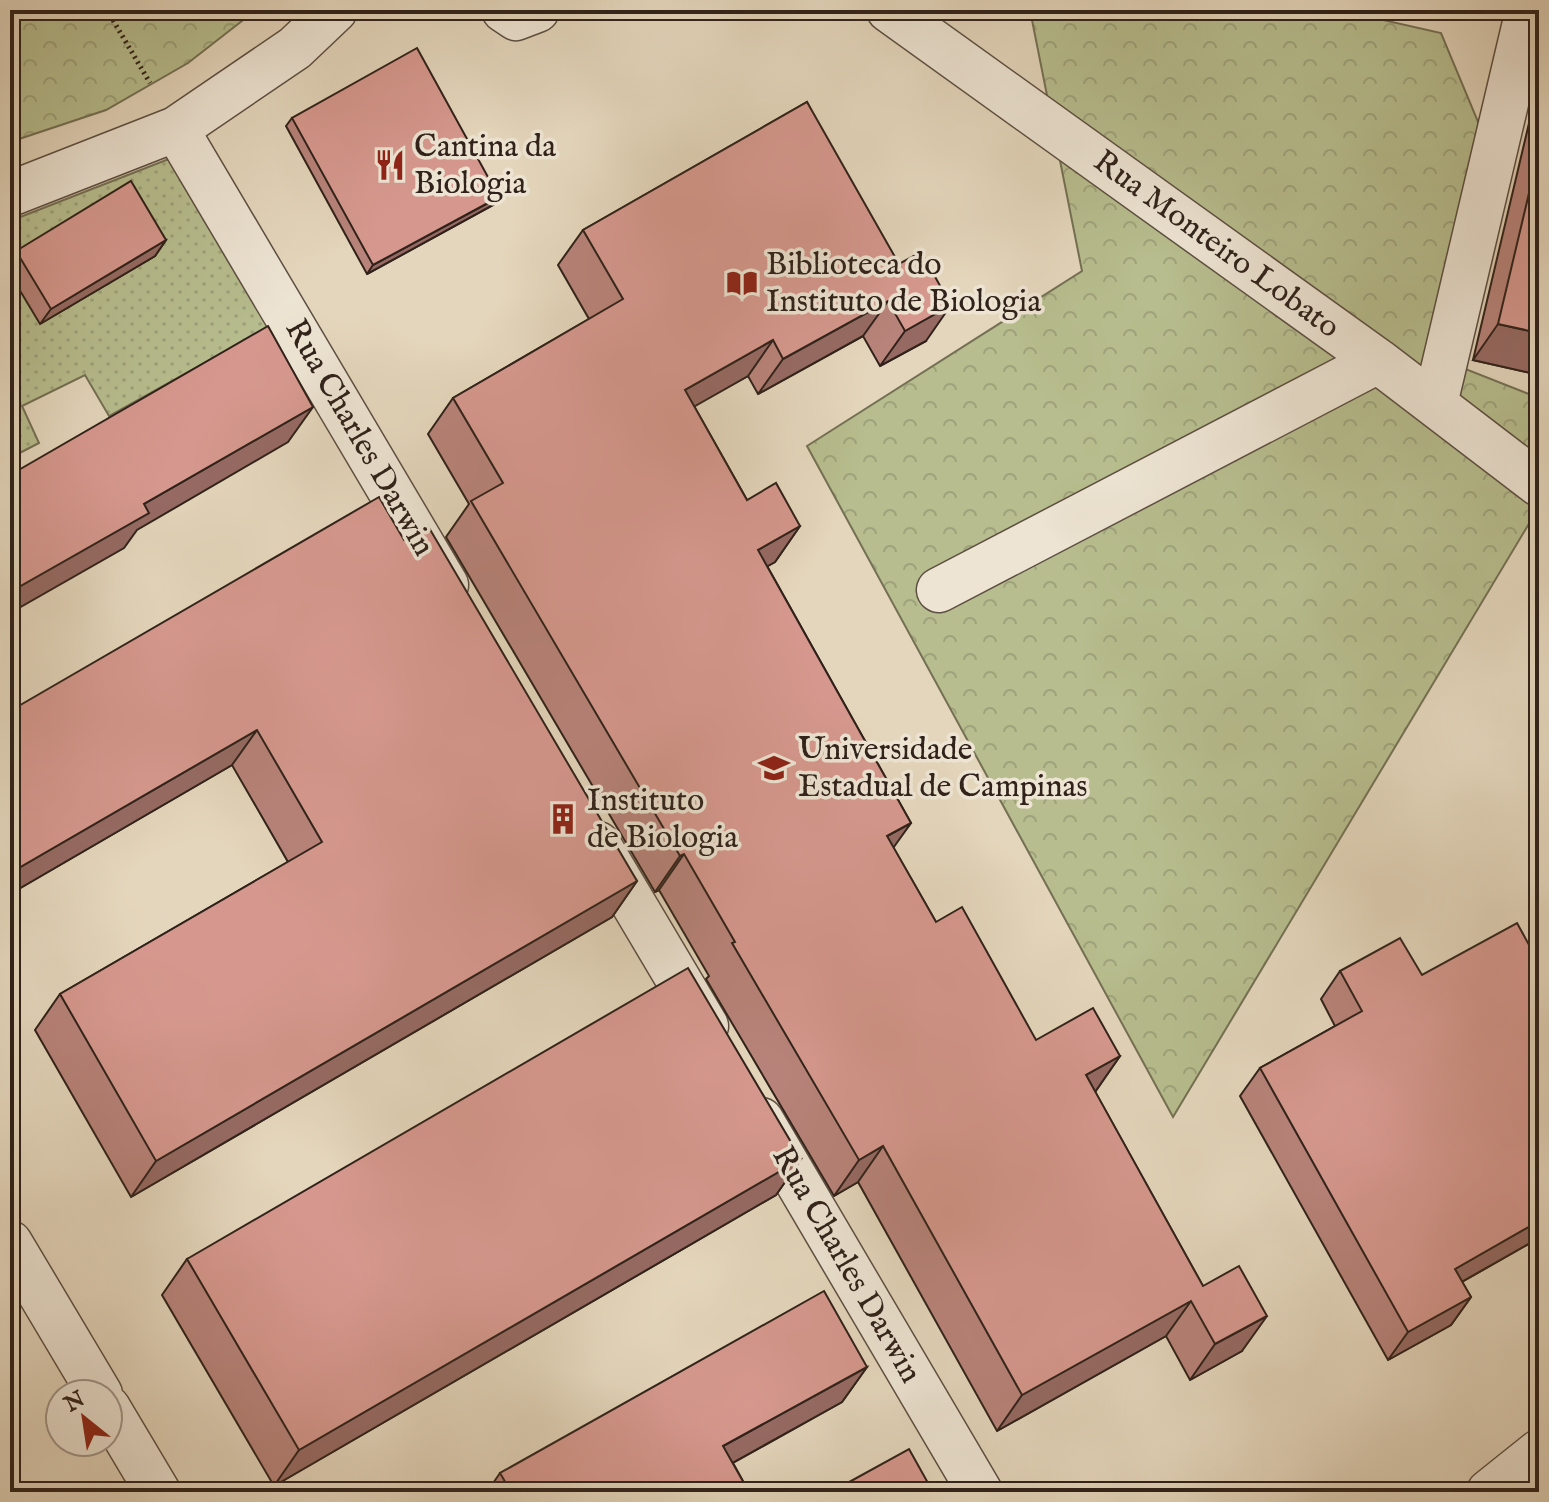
<svg xmlns="http://www.w3.org/2000/svg" width="1549" height="1502" font-family="'IM FELL English',serif">
<defs>
<pattern id="grass-dots" width="8" height="8" patternUnits="userSpaceOnUse" patternTransform="scale(2)"><rect width="8" height="8" fill="#b7bd8e"/><path d="M2 2h.1M6 6h.1" fill="none" stroke="#9ea27a" stroke-width="1.8" stroke-linecap="round"/></pattern>
<pattern id="park-crowns" width="20" height="18" patternUnits="userSpaceOnUse" patternTransform="scale(2)"><rect width="20" height="18" fill="#b7bd8e"/><path d="M2 6a3 3 0 1 1 6 0M12 15a3 3 0 1 1 6 0" fill="none" stroke="#9ea27a"/></pattern>
</defs>
<rect width="100%" height="100%" fill="#e4d6bc"/>
<filter id="stains"><feTurbulence type="fractalNoise" baseFrequency=".0025" numOctaves="4"/><feColorMatrix values="0 0 0 0 .2 0 0 0 0 .09 0 0 0 0 .02 0 0 0 .5 -.17"/></filter>
<radialGradient id="worn" r=".72"><stop offset=".6" stop-color="#630" stop-opacity="0"/><stop offset="1" stop-color="#630" stop-opacity=".3"/></radialGradient>
<path fill="url(#grass-dots)" stroke="#747054" stroke-width="2" d="M 179,155 L 274,324 L 109,416 L 85,375 L 22,406 L 39,443 L 10,458 L 10,221 Z"/>
<path fill="url(#park-crowns)" stroke="#747054" stroke-width="2" d="M 10,10 L 256,10 L 188,63 L 106,110 L 10,142 Z
M 1030,10 L 1339,10 L 1441,33 L 1504,184 L 1450,363 L 1539,398 L 1539,507 L 1173,1117 L 807,446 L 1082,271 Z"/>
<g fill="none" stroke-linecap="round" stroke-linejoin="round">
<defs>
<path id="minor" d="M 504,10 L 516,18 L 537,10
M 889,10 L 1378,361 L 1539,484
M 176,129 L 446,585
M 10,194 L 176,129 L 295,48 L 335,10
M 1435,404 L 1528,10
M 939,590 L 1378,361
M 598,844 L 706,1026
M 761,1120 L 980,1492
M 10,1243 L 100,1394
M 108,1408 L 158,1492
M 1489,1492 L 1539,1452"/>
</defs>
<use href="#minor" stroke="#5d4f42" stroke-width="47"/>
<path stroke="#30221a" stroke-width="5" stroke-dasharray="2 4" stroke-linecap="butt" d="M 107,10 L 150,83"/>
<use href="#minor" stroke="#ede4d3" stroke-width="44"/>
</g>
<path fill="#b8837a" stroke="#30221a" stroke-width="2" d="M 1539,81 L 1539,375 L 1473,360 Z
M 807,102 L 926,341 L 880,366 L 863,336 L 758,394 L 748,376 L 694,406 L 747,500 L 800,526 L 775,562 L 767,566 L 911,823 L 893,847 L 936,922 L 1036,1040 L 1120,1056 L 1095,1092 L 1203,1286 L 1242,1351 L 1190,1380 L 1166,1336 L 997,1431 L 858,1182 L 834,1196 L 706,979 L 709,976 L 659,890 L 655,892 L 446,537 L 469,504 L 428,434 L 453,398 L 589,319 L 558,265 L 583,230 Z
M 292,118 L 493,205 L 367,274 L 286,126 Z
M 166,240 L 155,256 L 40,324 L 10,274 L 10,260 L 16,251 Z
M 404,540 L 637,881 L 612,917 L 131,1197 L 35,1030 L 60,994 L 288,862 L 232,765 L 10,894 Z
M 1340,971 L 1422,975 L 1539,1238 L 1462,1282 L 1471,1297 L 1451,1325 L 1388,1360 L 1240,1096 L 1260,1068 L 1335,1026 L 1321,999 Z
M 801,1159 L 776,1195 L 274,1486 L 162,1295 L 187,1259 Z
M 867,1367 L 842,1402 L 733,1463 L 749,1492 L 487,1492 L 500,1473 Z"/>
<path fill="#966a63" stroke="#30221a" stroke-width="2" d="M 499,197 L 493,205 L 367,274 L 373,265 Z
M 166,240 L 155,256 L 40,324 L 51,309 Z
M 888,301 L 863,336 L 758,394 L 783,359 Z
M 951,305 L 926,341 L 880,366 L 905,331 Z
M 1498,324 L 1539,333 L 1539,375 L 1473,360 Z
M 773,340 L 748,376 L 660,426 L 685,390 Z
M 313,407 L 288,442 L 137,530 L 124,548 L 10,613 L 10,592 L 144,504 Z
M 800,526 L 775,562 L 733,586 L 758,550 Z
M 257,730 L 232,765 L 10,894 L 10,873 Z
M 911,823 L 886,858 L 887,836 Z
M 684,854 L 659,890 L 655,892 L 680,856 Z
M 637,881 L 612,917 L 131,1197 L 156,1161 Z
M 1120,1056 L 1095,1092 L 1086,1075 Z
M 883,1146 L 858,1182 L 834,1196 L 859,1160 Z
M 801,1159 L 776,1195 L 274,1486 L 299,1450 Z
M 1539,1221 L 1539,1238 L 1435,1297 L 1455,1269 Z
M 1471,1297 L 1451,1325 L 1388,1360 L 1408,1332 Z
M 1191,1301 L 1166,1336 L 997,1431 L 1022,1395 Z
M 1267,1316 L 1242,1351 L 1190,1380 L 1215,1344 Z
M 867,1367 L 842,1402 L 698,1482 L 723,1446 Z"/>
<path fill="#d6988e" stroke="#30221a" stroke-width="2" d="M 417,48 L 499,197 L 373,265 L 292,118 Z
M 807,102 L 899,264 L 921,252 L 951,305 L 905,331 L 888,301 L 783,359 L 773,340 L 685,390 L 747,500 L 776,483 L 800,526 L 758,550 L 911,823 L 887,836 L 936,922 L 962,907 L 1036,1040 L 1093,1008 L 1120,1056 L 1086,1075 L 1203,1286 L 1239,1266 L 1267,1316 L 1215,1344 L 1191,1301 L 1022,1395 L 883,1146 L 859,1160 L 732,943 L 735,942 L 684,854 L 680,856 L 471,501 L 503,483 L 453,398 L 623,299 L 583,230 Z
M 1539,151 L 1539,333 L 1498,324 Z
M 131,181 L 166,240 L 51,309 L 16,251 Z
M 268,326 L 313,407 L 144,504 L 149,513 L 10,592 L 10,475 Z
M 379,497 L 404,540 L 428,526 L 637,881 L 156,1161 L 60,994 L 322,842 L 257,730 L 10,873 L 10,711 Z
M 1517,923 L 1539,963 L 1539,1221 L 1455,1269 L 1471,1297 L 1408,1332 L 1260,1068 L 1362,1011 L 1340,971 L 1400,938 L 1422,975 Z
M 688,968 L 801,1159 L 299,1450 L 187,1259 Z
M 824,1291 L 867,1367 L 723,1446 L 749,1492 L 511,1492 L 500,1473 Z
M 909,1449 L 933,1492 L 831,1492 Z"/>
<defs>
<symbol id="restaurant-bare" viewBox="-9 -9 18 18"><path d="M-5-6h1v4h1v-4h1v4h1v-4h1v5L-1.5 .5V6h-2V.5L-5-1ZM5-6V6H3V1.5H1.5Q1.5-4 5-6Z" fill="#8f2418" stroke="#ede4d3" stroke-width="2.5" paint-order="stroke"/></symbol>
<symbol id="library-bare" viewBox="-9 -9 18 18"><path d="M-6-4Q-3-5.5-.7-3.5V5Q-3 3-6 4ZM6-4Q3-5.5 .7-3.5V5Q3 3 6 4Z" fill="#8f2418" stroke="#ede4d3" stroke-width="2.5" paint-order="stroke"/></symbol>
<symbol id="university-bare" viewBox="-9 -9 18 18"><path d="M0-5L7-2L0 1L-7-2ZM-4 1L0 2.5L4 1V4Q0 6-4 4Z" fill="#8f2418" stroke="#ede4d3" stroke-width="2.5" paint-order="stroke"/></symbol>
<symbol id="building-bare" viewBox="-9 -9 18 18"><path d="M-4-6H4V6H1V3H-1V6H-4ZM-2.5-4.3h1.7v1.8h-1.7ZM.8-4.3h1.7v1.8H.8ZM-2.5-1h1.7V.8h-1.7ZM.8-1h1.7V.8H.8Z" fill="#8f2418" stroke="#ede4d3" stroke-width="2.5" paint-order="stroke"/></symbol>
</defs>
<g fill-rule="evenodd">
<use href="#restaurant-bare" x="368" y="143" width="44" height="44"/>
<use href="#library-bare" x="720" y="261" width="44" height="44"/>
<use href="#university-bare" x="752" y="746" width="44" height="44"/>
<use href="#building-bare" x="541" y="797" width="44" height="44"/>
</g>
<g text-anchor="middle" dominant-baseline="central" stroke-width="7" stroke-linejoin="round" paint-order="stroke">
<g font-size="32" fill="#30221a" stroke="#ede4d3" text-anchor="start">
<text x="414" y="147">Cantina da<tspan x="414" dy="37">Biologia</tspan></text>
<text x="766" y="265">Biblioteca do<tspan x="766" dy="37">Instituto de Biologia</tspan></text>
<text x="798" y="750">Universidade<tspan x="798" dy="37">Estadual de Campinas</tspan></text>
<text x="587" y="801">Instituto<tspan x="587" dy="37">de Biologia</tspan></text>
</g>
<g font-size="32" fill="#30221a" stroke="#ede4d3">
<text transform="translate(1216 245) rotate(36)">Rua Monteiro Lobato</text>
<text transform="translate(359 438) rotate(60)">Rua Charles Darwin</text>
<text transform="translate(846 1265) rotate(60)">Rua Charles Darwin</text>
</g>
</g>
<rect width="1549" height="1502" fill="none" stroke="#e4d6bc" stroke-width="40"/>
<rect x="12" y="12" width="1525" height="1478" fill="none" stroke="#30221a" stroke-width="4"/>
<rect x="20" y="20" width="1509" height="1462" fill="none" stroke="#30221a" stroke-width="2"/>
<g transform="translate(84 1418) rotate(330)"><circle r="38" fill="#ede4d3" stroke="#a19689" stroke-width="2"/>
<path d="M0-6L14 30L0 20L-14 30Z" fill="#8f2418"/>
<text y="-12" font-size="22" font-weight="bold" text-anchor="middle" fill="#30221a">N</text>
</g>
<rect width="100%" height="100%" filter="url(#stains)"/>
<rect width="100%" height="100%" fill="url(#worn)"/>
</svg>
